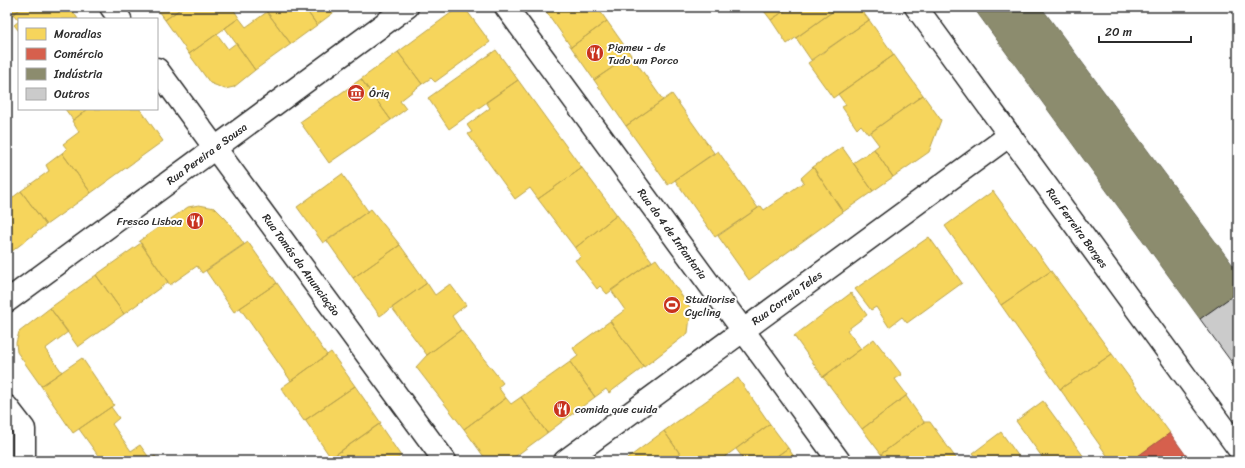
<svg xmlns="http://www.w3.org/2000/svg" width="1245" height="468" font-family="Sriracha,sans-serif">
<rect width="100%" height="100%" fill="#fff"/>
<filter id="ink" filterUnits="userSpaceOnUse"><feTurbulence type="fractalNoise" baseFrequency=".025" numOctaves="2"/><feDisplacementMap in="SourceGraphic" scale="8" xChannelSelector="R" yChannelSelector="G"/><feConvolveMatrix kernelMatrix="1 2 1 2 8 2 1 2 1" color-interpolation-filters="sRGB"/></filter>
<g filter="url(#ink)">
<path fill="#f6d55c" stroke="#b9a24d" d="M 7,7 L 23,7 L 7,19 Z
M 23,7 L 70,7 L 78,19 L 19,19 L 19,31 L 14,25 L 19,21 L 13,14 Z
M 155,7 L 183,7 L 165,20 Z
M 183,7 L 232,7 L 239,18 L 189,54 L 165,20 Z
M 268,7 L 304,7 L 317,25 L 291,44 L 265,9 Z
M 304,7 L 341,7 L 317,25 Z
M 459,7 L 464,7 L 490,42 L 435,82 L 431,78 L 422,84 L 398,52 Z
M 543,7 L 597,7 L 607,21 L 571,47 Z
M 761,7 L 790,7 L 771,20 Z
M 790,7 L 839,7 L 787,44 L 771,20 Z
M 839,7 L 859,7 L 869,20 L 811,60 L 796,38 Z
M 267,12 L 291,44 L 255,70 L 225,28 L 239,18 L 246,27 Z
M 869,20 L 894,55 L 833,98 L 808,63 Z
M 607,21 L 631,55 L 594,80 L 571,47 Z
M 217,34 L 228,49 L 236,43 L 255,70 L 234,87 L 225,89 L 210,83 L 189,54 Z
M 496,50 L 518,80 L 449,129 L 428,98 Z
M 398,52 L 422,84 L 400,101 L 406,109 L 391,120 L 361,79 Z
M 631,55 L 663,100 L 626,126 L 594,80 Z
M 894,55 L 923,95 L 868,134 L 861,125 L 857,129 L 842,107 L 846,105 L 838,94 Z
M 361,79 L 391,120 L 329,163 L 300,122 Z
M 518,80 L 582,168 L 538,199 L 530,188 L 515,199 L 468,134 L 472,132 L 467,125 L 490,108 L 486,102 Z
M 672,94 L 714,153 L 668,185 L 626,126 Z
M 923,95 L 941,120 L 929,152 L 893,177 L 874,149 L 879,145 L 870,133 Z
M 65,109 L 88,109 L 73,120 Z
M 88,109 L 140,109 L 163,141 L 91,193 L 62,153 L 67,149 L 63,144 L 79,132 L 72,121 Z
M 842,147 L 873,191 L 843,212 L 813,167 Z
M 874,149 L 893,177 L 873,191 L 853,163 Z
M 718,151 L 758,208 L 715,237 L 675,180 Z
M 62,153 L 91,193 L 46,225 L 21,191 L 49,171 L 46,165 Z
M 813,167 L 843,212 L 749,280 L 718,236 L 761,206 L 764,210 L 804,182 L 801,178 Z
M 582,168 L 617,215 L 575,248 L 538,199 Z
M 342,174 L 368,211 L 323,243 L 297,207 Z
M 21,191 L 46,225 L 7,255 L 7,202 Z
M 993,191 L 1051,271 L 1001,305 L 945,226 Z
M 199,205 L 215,208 L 226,219 L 244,244 L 202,273 L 197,266 L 170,285 L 139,241 L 188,207 Z
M 371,209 L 400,245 L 353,278 L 327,241 Z
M 617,215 L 652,261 L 607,294 L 600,286 L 597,289 L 575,260 L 581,257 L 575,248 Z
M 929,237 L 962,283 L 907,323 L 902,317 L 889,327 L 876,307 L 871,310 L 855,289 Z
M 248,242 L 277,283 L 234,312 L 206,271 Z
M 141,243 L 168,282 L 124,314 L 96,275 Z
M 400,245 L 427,283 L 380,316 L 353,278 Z
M 656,259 L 691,309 L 688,333 L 644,367 L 610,321 L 625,310 L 611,290 Z
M 1051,271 L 1112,354 L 1060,389 L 1001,305 Z
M 96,275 L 124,314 L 78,347 L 50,308 Z
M 277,283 L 327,355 L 291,381 L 240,308 Z
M 427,283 L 435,295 L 450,284 L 466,305 L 452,316 L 461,330 L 427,355 L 392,308 Z
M 851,293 L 867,315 L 847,330 L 861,349 L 823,377 L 794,336 Z
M 50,308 L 68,332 L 45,349 L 62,372 L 41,386 L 17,352 L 16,343 L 19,332 Z
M 610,321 L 644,367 L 609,393 L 606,389 L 595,397 L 570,362 L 578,356 L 573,348 Z
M 461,330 L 503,383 L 498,387 L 506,398 L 464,429 L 416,367 L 427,355 Z
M 874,339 L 902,375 L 895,379 L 907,395 L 862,429 L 823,377 Z
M 331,352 L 355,386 L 304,421 L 281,388 Z
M 1112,354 L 1170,433 L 1131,461 L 1111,461 L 1060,389 Z
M 82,358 L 114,405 L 73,433 L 41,386 Z
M 570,362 L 595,397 L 547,433 L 521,397 Z
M 738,378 L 770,424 L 719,461 L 685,461 L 664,431 Z
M 355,386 L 381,423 L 331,458 L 305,420 Z
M 906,396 L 924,422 L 881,454 L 862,429 Z
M 521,397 L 547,433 L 509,461 L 487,461 L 464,429 L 506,398 L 511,404 Z
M 1043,401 L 1087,461 L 1045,461 L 1016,421 Z
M 111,407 L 119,418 L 112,424 L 131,451 L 140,445 L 150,459 L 148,461 L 102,461 L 79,429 Z
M 924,422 L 930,422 L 958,461 L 886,461 L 881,454 Z
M 379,424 L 401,456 L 394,461 L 335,461 L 332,457 Z
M 770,424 L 788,448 L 770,461 L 745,461 L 736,449 Z
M 664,431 L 685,461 L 624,461 Z
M 1001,432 L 1022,461 L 979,461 L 973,453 Z
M 788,448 L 797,461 L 770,461 Z
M 155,456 L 159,461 L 148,461 L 150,459 Z"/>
<path fill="#d6604d" stroke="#a35043" d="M 1170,433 L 1190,461 L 1131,461 Z"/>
<path fill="#8c8c6e" stroke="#6f6f5a" d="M 973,7 L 1041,7 L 1238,272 L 1238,292 L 1200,319 Z"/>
<path fill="#cbcbcb" stroke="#2b2b2b" d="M 1238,292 L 1238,371 L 1200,319 Z"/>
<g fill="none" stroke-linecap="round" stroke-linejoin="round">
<defs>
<path id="street" d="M 111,7 L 120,19
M 506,7 L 839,461
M 157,69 L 445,461
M 7,301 L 407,7
M 7,407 L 24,429 L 24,456
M 565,461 L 1010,135"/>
<path id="secondary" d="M 916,7 L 1238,448"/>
</defs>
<use href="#street" stroke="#2b2b2b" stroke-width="25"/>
<use href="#secondary" stroke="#2b2b2b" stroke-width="25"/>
<use href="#street" stroke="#fff" stroke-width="22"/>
<use href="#secondary" stroke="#fff" stroke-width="22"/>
</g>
</g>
<defs>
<symbol id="restaurant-disc" viewBox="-11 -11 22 22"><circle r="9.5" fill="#c8321e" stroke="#fff"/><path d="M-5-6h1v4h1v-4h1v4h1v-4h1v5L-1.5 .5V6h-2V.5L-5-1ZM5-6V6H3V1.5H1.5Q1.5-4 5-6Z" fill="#fff"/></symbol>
<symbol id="museum-disc" viewBox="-11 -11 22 22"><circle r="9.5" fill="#c8321e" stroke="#fff"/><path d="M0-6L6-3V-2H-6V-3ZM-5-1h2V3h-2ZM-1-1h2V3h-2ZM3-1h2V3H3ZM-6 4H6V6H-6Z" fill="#fff"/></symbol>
<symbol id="stadium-disc" viewBox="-11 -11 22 22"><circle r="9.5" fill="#c8321e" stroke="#fff"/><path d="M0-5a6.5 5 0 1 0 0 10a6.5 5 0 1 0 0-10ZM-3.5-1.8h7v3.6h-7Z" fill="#fff"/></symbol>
</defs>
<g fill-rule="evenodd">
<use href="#restaurant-disc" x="585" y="43" width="20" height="20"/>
<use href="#museum-disc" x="346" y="83" width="20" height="20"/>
<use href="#restaurant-disc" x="185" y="211" width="20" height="20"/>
<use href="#stadium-disc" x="662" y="295" width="20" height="20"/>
<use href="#restaurant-disc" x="552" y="399" width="20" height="20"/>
</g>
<g text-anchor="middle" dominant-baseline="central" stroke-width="4" stroke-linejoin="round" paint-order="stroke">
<g font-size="11" fill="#2b2b2b" stroke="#fff" text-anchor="start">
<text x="608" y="47">Pigmeu - de<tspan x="608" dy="13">Tudo um Porco</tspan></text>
<text x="369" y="93">Óriq</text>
<text x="182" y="221" text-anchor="end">Fresco Lisboa</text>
<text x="685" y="299">Studiorise<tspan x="685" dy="13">Cycling</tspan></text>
<text x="575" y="409">comida que cuida</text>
</g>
<g font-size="11" fill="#2b2b2b" stroke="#fff">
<text transform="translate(207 154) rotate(-36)">Rua Pereira e Sousa</text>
<text transform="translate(1077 228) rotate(54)">Rua Ferreira Borges</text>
<text transform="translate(672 234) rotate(54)">Rua do 4 de Infantaria</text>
<text transform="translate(301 265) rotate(54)">Rua Tomás da Anunciação</text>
<text transform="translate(787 298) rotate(-36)">Rua Correia Teles</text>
</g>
</g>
<rect width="1245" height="468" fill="none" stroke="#fff" stroke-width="24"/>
<rect x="12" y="12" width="1221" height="444" fill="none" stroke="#2b2b2b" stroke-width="1.5" filter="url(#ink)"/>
<rect x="18" y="18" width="140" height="92" fill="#ffffff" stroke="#aaaaaa"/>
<rect x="26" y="28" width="20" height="12" fill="#f6d55c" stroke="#aaaaaa"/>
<text x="54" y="38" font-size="12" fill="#2b2b2b">Moradias</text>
<rect x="26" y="48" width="20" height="12" fill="#d6604d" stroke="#aaaaaa"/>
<text x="54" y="58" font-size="12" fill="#2b2b2b">Comércio</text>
<rect x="26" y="68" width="20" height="12" fill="#8c8c6e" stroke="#aaaaaa"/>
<text x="54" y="78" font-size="12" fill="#2b2b2b">Indústria</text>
<rect x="26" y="88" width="20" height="12" fill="#cbcbcb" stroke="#aaaaaa"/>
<text x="54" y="98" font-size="12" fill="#2b2b2b">Outros</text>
<path d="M1099 36v6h92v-6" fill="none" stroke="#2b2b2b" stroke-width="2"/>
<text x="1105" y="36" font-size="12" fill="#2b2b2b" stroke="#ffffff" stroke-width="3" paint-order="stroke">20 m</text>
</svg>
